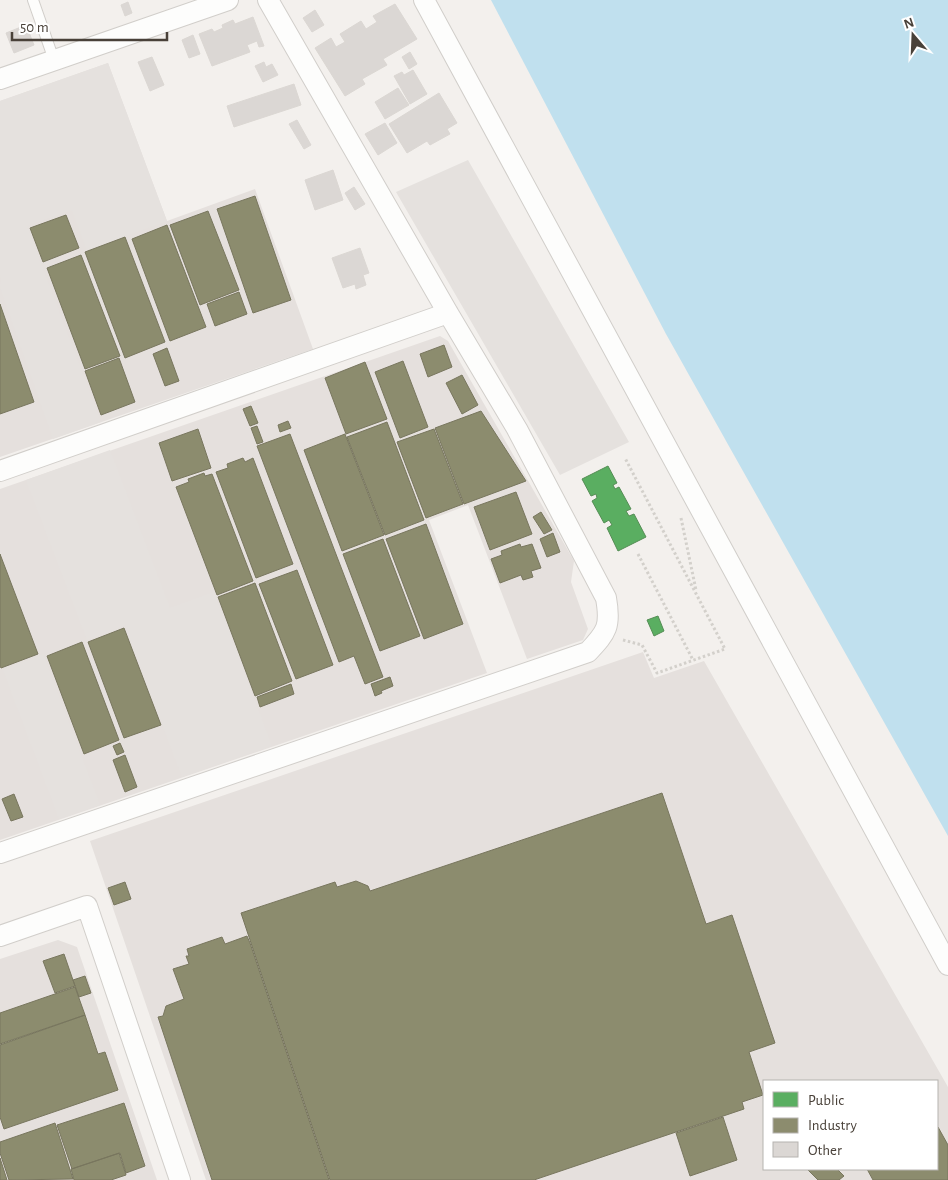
<svg xmlns="http://www.w3.org/2000/svg" width="948" height="1180" font-family="'Alegreya Sans',sans-serif">
<rect width="100%" height="100%" fill="#f3f0ed"/>
<path fill="#e5e0dd" fill-rule="evenodd" d="M 108,63 L 167,221 L 255,189 L 313,349 L 0,457 L 0,101 Z
M 440,336 L 448,341 L 574,561 L 571,582 L 588,629 L 583,640 L 527,659 L 468,505 L 429,520 L 487,673 L 0,840 L 0,489 Z
M 643,652 L 654,678 L 704,661 L 948,1087 L 948,1180 L 206,1180 L 90,841 ZM 764,1081 L 937,1081 L 937,1169 L 764,1169 Z
M 58,940 L 77,947 L 157,1180 L 0,1180 L 0,959 Z"/>
<path fill="#e5e1de" d="M 108,63 L 167,221 L 87,250 L 72,210 L 27,226 L 101,422 L 53,439 L 0,287 L 1,278 L 0,274 L 0,101 Z
M 468,160 L 629,442 L 560,475 L 396,192 Z
M 110,450 L 170,608 L 214,592 L 272,746 L 182,777 L 125,626 L 87,640 L 26,480 Z
M 43,654 L 100,805 L 59,819 L 3,670 Z"/>
<path fill="#c0e0ee" d="M 491,0 L 948,0 L 948,836 L 666,334 Z"/>
<path fill="#5aae61" stroke="#558d55" d="M 608,466 L 617,483 L 613,485 L 615,489 L 619,487 L 631,509 L 626,511 L 629,516 L 634,514 L 646,537 L 618,551 L 607,528 L 612,525 L 609,520 L 604,523 L 592,501 L 597,498 L 596,494 L 591,496 L 582,479 Z
M 658,616 L 664,631 L 654,636 L 647,620 Z"/>
<path fill="#8c8c6e" stroke="#78765e" d="M 255,196 L 291,300 L 253,313 L 217,209 Z
M 208,211 L 239,290 L 200,305 L 170,225 Z
M 66,215 L 79,248 L 43,262 L 30,228 Z
M 167,225 L 206,327 L 170,341 L 132,239 Z
M 125,237 L 165,342 L 125,358 L 85,252 Z
M 81,255 L 120,356 L 85,369 L 47,268 Z
M 239,292 L 247,314 L 215,326 L 207,304 Z
M 0,304 L 34,402 L 0,414 Z
M 444,345 L 452,367 L 428,377 L 420,354 Z
M 167,348 L 179,381 L 165,386 L 153,354 Z
M 119,358 L 135,402 L 101,415 L 85,371 Z
M 403,361 L 428,427 L 400,438 L 375,372 Z
M 365,362 L 387,419 L 346,434 L 325,378 Z
M 462,375 L 478,405 L 462,414 L 446,383 Z
M 251,406 L 258,423 L 250,426 L 243,409 Z
M 481,411 L 526,481 L 464,504 L 435,428 Z
M 288,421 L 291,428 L 280,432 L 278,425 Z
M 387,422 L 424,520 L 385,535 L 347,437 Z
M 257,426 L 263,442 L 257,444 L 251,428 Z
M 198,429 L 211,468 L 172,481 L 159,443 Z
M 434,429 L 463,504 L 426,518 L 397,442 Z
M 290,434 L 383,677 L 365,684 L 354,656 L 339,662 L 257,446 Z
M 345,434 L 384,535 L 342,551 L 304,450 Z
M 243,458 L 245,462 L 253,458 L 293,564 L 256,578 L 216,472 L 228,468 L 227,464 Z
M 204,473 L 205,476 L 212,474 L 253,581 L 217,595 L 176,487 L 189,482 L 188,479 Z
M 516,492 L 532,534 L 490,550 L 474,507 Z
M 541,512 L 552,530 L 544,534 L 533,517 Z
M 426,524 L 463,624 L 424,639 L 386,539 Z
M 553,533 L 560,552 L 547,557 L 540,539 Z
M 383,539 L 420,636 L 380,651 L 343,554 Z
M 520,544 L 521,547 L 532,544 L 541,568 L 531,571 L 533,577 L 523,580 L 521,575 L 500,583 L 491,559 L 502,555 L 501,551 Z
M 0,554 L 38,654 L 1,668 L 0,666 Z
M 297,570 L 333,665 L 296,679 L 259,584 Z
M 255,583 L 292,681 L 255,696 L 218,597 Z
M 124,628 L 161,725 L 124,738 L 88,642 Z
M 82,642 L 119,740 L 84,754 L 47,656 Z
M 390,677 L 393,686 L 381,691 L 382,693 L 375,696 L 371,684 Z
M 291,684 L 294,694 L 260,707 L 257,697 Z
M 120,743 L 124,752 L 117,755 L 113,746 Z
M 125,755 L 137,787 L 125,792 L 113,760 Z
M 662,793 L 706,924 L 732,915 L 775,1043 L 749,1052 L 763,1095 L 742,1102 L 744,1109 L 534,1180 L 330,1180 L 241,913 L 335,882 L 337,887 L 356,881 L 368,886 L 370,891 Z
M 14,794 L 23,817 L 11,821 L 2,799 Z
M 125,882 L 131,899 L 114,905 L 108,888 Z
M 247,936 L 250,943 L 329,1180 L 212,1180 L 158,1017 L 163,1016 L 166,1006 L 184,999 L 173,969 L 189,964 L 186,956 L 189,956 L 187,949 L 222,937 L 225,944 Z
M 64,954 L 75,986 L 55,993 L 43,961 Z
M 85,976 L 91,993 L 79,997 L 73,980 Z
M 75,987 L 85,1015 L 0,1044 L 0,1013 Z
M 85,1015 L 98,1054 L 105,1052 L 118,1090 L 4,1129 L 0,1117 L 0,1045 Z
M 124,1103 L 145,1166 L 126,1173 L 120,1153 L 72,1169 L 57,1125 Z
M 723,1117 L 737,1160 L 690,1176 L 676,1133 Z
M 55,1123 L 73,1179 L 9,1180 L 0,1153 L 0,1142 Z
M 937,1127 L 938,1127 L 948,1145 L 948,1180 L 873,1180 L 867,1169 L 937,1169 Z
M 119,1153 L 126,1175 L 111,1180 L 74,1180 L 71,1169 Z
M 0,1158 L 7,1180 L 0,1180 Z
M 807,1169 L 837,1169 L 844,1176 L 839,1180 L 818,1180 Z"/>
<path fill="#dbd7d4" stroke="#dbd7d3" d="M 128,2 L 132,13 L 125,16 L 121,5 Z
M 395,4 L 417,39 L 383,59 L 387,65 L 362,79 L 365,84 L 345,96 L 315,48 L 331,38 L 336,47 L 345,42 L 340,34 L 361,21 L 366,29 L 377,22 L 373,16 Z
M 315,10 L 324,25 L 312,32 L 303,18 Z
M 253,17 L 264,46 L 259,47 L 257,41 L 247,45 L 250,52 L 212,66 L 199,34 L 212,29 L 214,32 L 223,28 L 222,25 L 233,20 L 235,24 Z
M 26,25 L 34,45 L 14,53 L 6,33 Z
M 193,35 L 200,54 L 189,58 L 182,40 Z
M 410,52 L 417,64 L 409,69 L 402,57 Z
M 152,57 L 164,85 L 150,91 L 138,62 Z
M 264,62 L 266,67 L 272,64 L 278,75 L 263,82 L 255,66 Z
M 413,70 L 427,94 L 410,104 L 394,76 L 402,72 L 404,75 Z
M 294,84 L 301,105 L 234,127 L 227,106 Z
M 398,88 L 409,105 L 385,119 L 375,102 Z
M 439,93 L 457,123 L 447,129 L 450,134 L 430,145 L 427,141 L 407,153 L 389,124 Z
M 297,120 L 311,145 L 304,149 L 289,124 Z
M 385,123 L 397,143 L 378,155 L 365,134 Z
M 333,170 L 343,200 L 315,210 L 305,180 Z
M 354,187 L 365,204 L 355,210 L 345,193 Z
M 360,248 L 369,273 L 363,275 L 366,285 L 356,289 L 355,284 L 343,288 L 332,258 Z"/>
<g fill="none" stroke-linecap="round" stroke-linejoin="round">
<defs>
<path id="lane" d="M 33,0 L 54,60"/>
<path id="street" d="M 424,0 L 948,965
M 0,79 L 228,0
M 0,471 L 448,313
M 0,853 L 588,652 C 607,632 611,626 606,598 L 517,429 L 448,313 L 268,0
M 0,936 L 87,906 L 180,1180"/>
</defs>
<use href="#lane" stroke="#d1ceca" stroke-width="12"/>
<use href="#street" stroke="#d1ceca" stroke-width="22"/>
<path stroke="#d3d0cb" stroke-width="3" stroke-dasharray="2.5 2.5" stroke-linecap="butt" d="M 681,518 L 696,590
M 638,554 L 693,660
M 623,640 L 642,645 L 657,673 L 725,649 L 625,458"/>
<use href="#lane" stroke="#fdfdfc" stroke-width="10"/>
<use href="#street" stroke="#fdfdfc" stroke-width="20"/>
</g>
<rect x="763" y="1080" width="175" height="90" fill="#ffffff" stroke="#b6b3b0"/>
<rect x="773" y="1092" width="25" height="15" fill="#5aae61" stroke="#b6b3b0"/>
<text x="808" y="1105" font-size="15" fill="#494139">Public</text>
<rect x="773" y="1118" width="25" height="15" fill="#8c8c6e" stroke="#b6b3b0"/>
<text x="808" y="1130" font-size="15" fill="#494139">Industry</text>
<rect x="773" y="1142" width="25" height="15" fill="#dbd7d4" stroke="#b6b3b0"/>
<text x="808" y="1155" font-size="15" fill="#494139">Other</text>
<g transform="translate(913 35) rotate(341)" stroke="#ffffff" stroke-width="4" paint-order="stroke">
<path d="M0-4L9 19L0 12L-9 19Z" fill="#494139"/>
<text y="-8" font-size="14" font-weight="bold" text-anchor="middle" fill="#494139">N</text>
</g>
<path d="M12 32v8h155v-8" fill="none" stroke="#494139" stroke-width="2.5"/>
<text x="20" y="32" font-size="15" fill="#494139" stroke="#ffffff" stroke-width="4" paint-order="stroke">50 m</text>
</svg>
